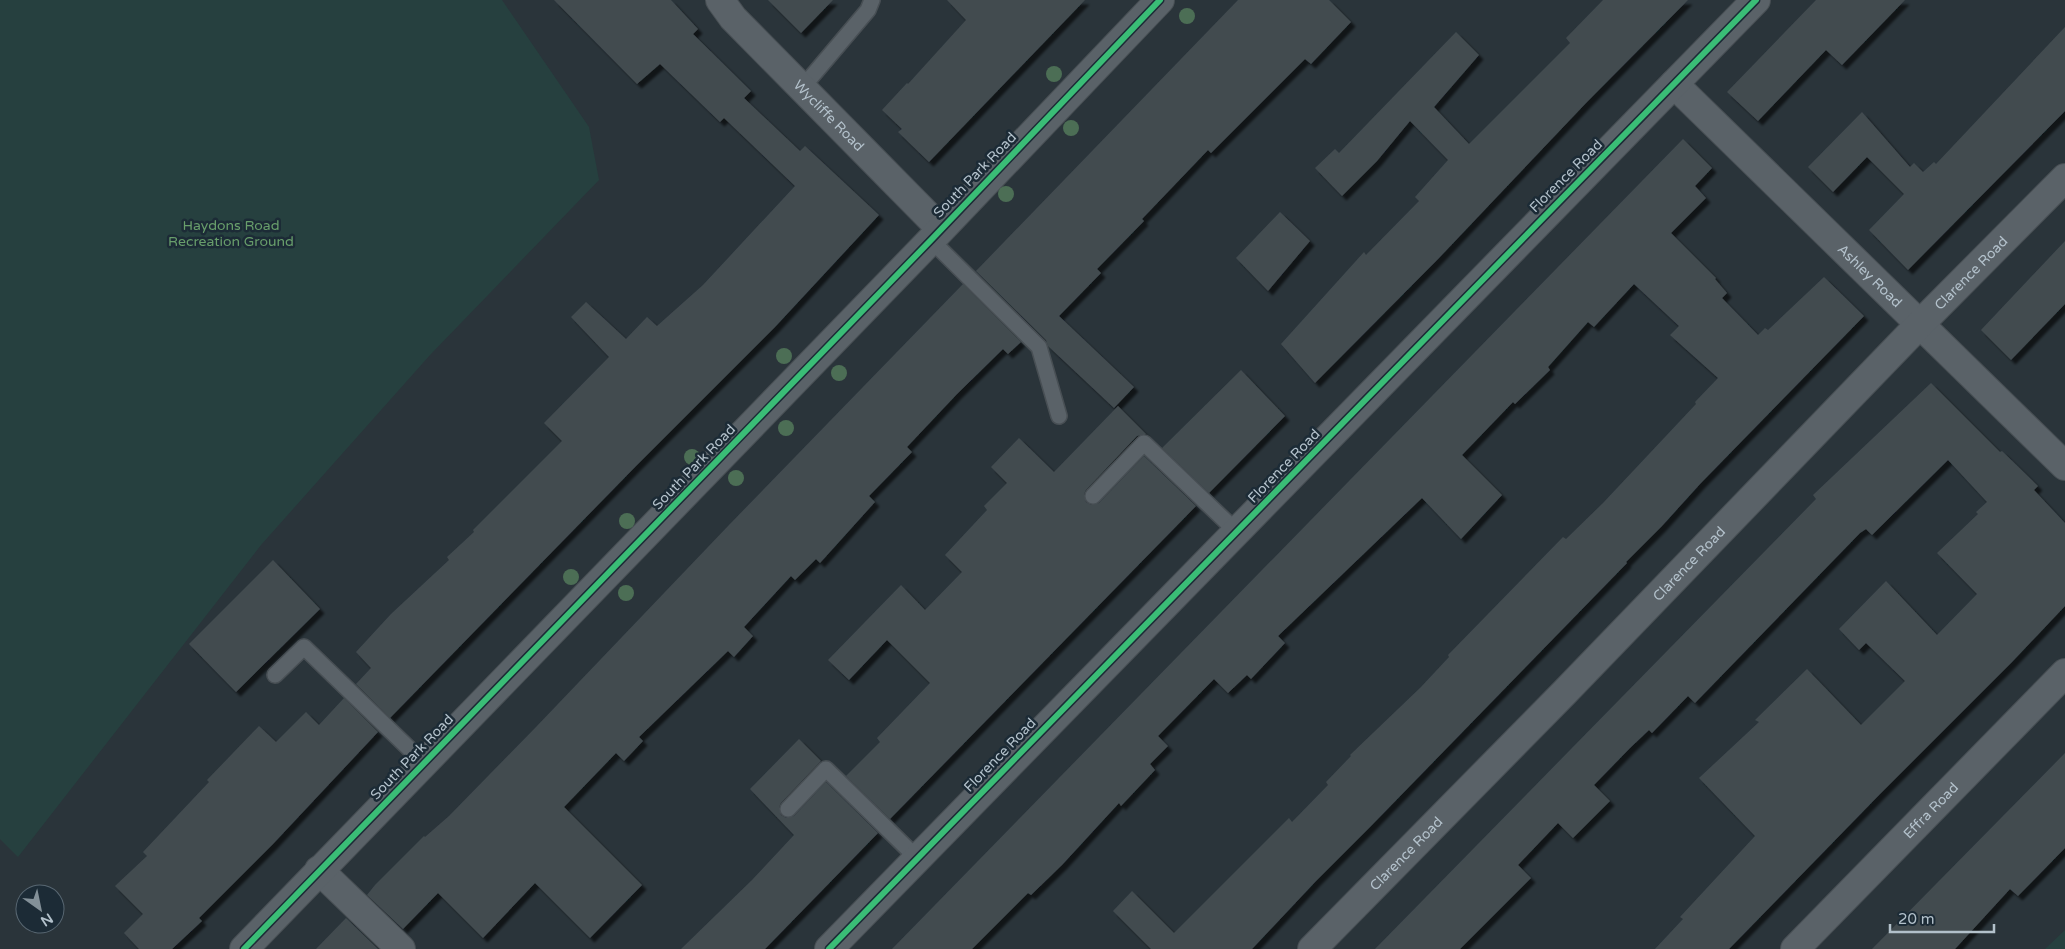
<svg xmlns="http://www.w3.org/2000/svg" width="2065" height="949" font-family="'Varela Round',sans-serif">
<defs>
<filter id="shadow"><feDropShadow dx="4.5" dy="4.5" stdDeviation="1" flood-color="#0009"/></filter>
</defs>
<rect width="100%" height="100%" fill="#2a343a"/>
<path fill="#26403f" d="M 0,0 L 502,0 L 589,127 L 599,180 L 430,355 L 261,545 L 18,857 L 0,839 Z
M 2065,930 L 2065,949 L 2045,949 Z"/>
<path fill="#424b50" filter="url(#shadow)" d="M 554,0 L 671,0 L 698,29 L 693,34 L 751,91 L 744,98 L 800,151 L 805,146 L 879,215 L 775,327 L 636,466 L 390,718 L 356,684 L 371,668 L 356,652 L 391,614 L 449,560 L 447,557 L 474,532 L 473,530 L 562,441 L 544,423 L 609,357 L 571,317 L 586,302 L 626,339 L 647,317 L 657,326 L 703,285 L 795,186 L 724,118 L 720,122 L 660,64 L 637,84 Z
M 768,0 L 833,0 L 801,33 Z
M 947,0 L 1085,0 L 929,162 L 898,132 L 902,129 L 882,110 L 907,83 L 908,84 L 966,20 Z
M 1238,0 L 1329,0 L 1351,22 L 1311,64 L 1305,59 L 1211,153 L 1208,150 L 1142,219 L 1144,221 L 1097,269 L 1101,273 L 1059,316 L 1134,387 L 1114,408 L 1048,346 L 1046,340 L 976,271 Z
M 1603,0 L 1688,0 L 1586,103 L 1439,258 L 1315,383 L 1281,344 L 1364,252 L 1366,255 L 1419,201 L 1415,197 L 1448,160 L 1410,121 L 1377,161 L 1342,196 L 1315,168 L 1335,149 L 1339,153 L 1456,32 L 1479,55 L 1434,107 L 1469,144 L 1570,43 L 1566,38 Z
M 1816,0 L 1905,0 L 1842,65 L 1826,50 L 1758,121 L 1727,92 Z
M 2065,27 L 2065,111 L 1908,270 L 1869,230 L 1904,194 L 1867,157 L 1833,192 L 1808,167 L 1862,112 L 1910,167 L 1914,163 L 1923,172 L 1934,162 L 1936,164 Z
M 1683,139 L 1712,168 L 1695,186 L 1706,198 L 1671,233 L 1716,278 L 1715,279 L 1727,293 L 1722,298 L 1758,335 L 1765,328 L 1768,330 L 1824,277 L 1864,316 L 1700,484 L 1662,526 L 1626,562 L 1627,563 L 1371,826 L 1316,881 L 1252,949 L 1151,949 L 1113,911 L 1132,891 L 1174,933 L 1289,818 L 1292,822 L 1328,785 L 1326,782 L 1351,756 L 1350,755 L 1421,687 L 1449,657 L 1448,655 L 1563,537 L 1566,539 L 1603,503 L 1696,404 L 1695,402 L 1718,378 L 1670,335 L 1679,326 L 1634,284 L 1594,327 L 1588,322 L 1548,367 L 1550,370 L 1515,404 L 1513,402 L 1462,455 L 1502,495 L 1461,539 L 1422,498 L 1278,636 L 1285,643 L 1251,679 L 1247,675 L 1228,693 L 1214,679 L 1158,736 L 1168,746 L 1150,764 L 1155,770 L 1121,806 L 1119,803 L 1062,865 L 1031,895 L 1028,893 L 972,949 L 892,949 Z
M 1280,212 L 1310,241 L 1268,291 L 1236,258 Z
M 2065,241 L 2065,304 L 2011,360 L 1981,330 Z
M 963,284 L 1021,342 L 1008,354 L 1003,349 L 957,394 L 907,447 L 912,452 L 869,496 L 875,502 L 820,563 L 816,559 L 795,580 L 791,576 L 744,627 L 753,636 L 734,657 L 728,651 L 639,737 L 643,741 L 624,761 L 616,753 L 564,807 L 642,885 L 590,938 L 535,883 L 483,938 L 438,893 L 403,929 L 367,895 L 375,885 L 424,836 L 425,837 L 449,816 L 536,727 L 729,525 Z
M 1241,370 L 1285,416 L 1209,493 L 1162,448 Z
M 1931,383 L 2000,452 L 2002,451 L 2038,486 L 2034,490 L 2065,523 L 2065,606 L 2012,662 L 1880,794 L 1729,949 L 1655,949 L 1683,919 L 1680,917 L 1755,836 L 1699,778 L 1759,722 L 1755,720 L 1807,669 L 1861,725 L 1905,681 L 1866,643 L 1859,650 L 1839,629 L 1886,581 L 1937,635 L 1977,594 L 1937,553 L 1978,514 L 1976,512 L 1987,502 L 1948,460 L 1872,535 L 1866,529 L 1860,533 L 1695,703 L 1688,696 L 1652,733 L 1649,730 L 1630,748 L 1594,785 L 1610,801 L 1573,838 L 1558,823 L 1518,865 L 1531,878 L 1460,949 L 1375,949 L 1816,499 L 1813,495 Z
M 1118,406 L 1146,434 L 1137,436 L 1086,490 L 1084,494 L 1086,502 L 1091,505 L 1099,503 L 1144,456 L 1196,506 L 890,819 L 846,776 L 880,742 L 877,738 L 930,683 L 887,640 L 849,680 L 828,660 L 901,585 L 925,610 L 962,572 L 945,555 L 987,510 L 984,506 L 1007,483 L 991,467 L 1019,438 L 1054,472 Z
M 273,560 L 320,609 L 236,692 L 189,644 Z
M 344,698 L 378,732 L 273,844 L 199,918 L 202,921 L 172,949 L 139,949 L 124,933 L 143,914 L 115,886 L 147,856 L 143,852 L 209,782 L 207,780 L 259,726 L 276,742 L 306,712 L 319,725 Z
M 799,739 L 821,761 L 781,803 L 779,807 L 781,815 L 786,818 L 794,816 L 826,782 L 878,833 L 765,949 L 681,949 L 752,880 L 794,835 L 750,789 Z
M 2065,753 L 2065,848 L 2018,896 L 2010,889 L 1955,949 L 1872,949 Z
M 346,918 L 378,949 L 316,949 Z"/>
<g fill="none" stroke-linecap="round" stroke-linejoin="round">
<defs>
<path id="service" d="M 802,88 L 868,10 L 872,0
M 931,240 L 1039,347 L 1059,416
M 1093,496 L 1144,443 L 1237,532
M 275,675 L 304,647 L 424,763
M 788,809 L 826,769 L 917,858"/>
<g id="minor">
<path id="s1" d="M 720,0 L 733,18 L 941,229"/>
<path id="s2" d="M 1674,84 L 2065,466"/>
<path d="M 319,870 L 401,949"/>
<path d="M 244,949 L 931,240 L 1160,0"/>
<path d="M 829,949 L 1756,0"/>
<path id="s3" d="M 1312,949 L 1564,693 L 1920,324 L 2065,178"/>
<path id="s4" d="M 1795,949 L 2065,673"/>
</g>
</defs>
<use href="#service" stroke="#484f54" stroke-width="18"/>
<use href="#minor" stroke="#484f54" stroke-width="30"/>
<use href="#service" stroke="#5a6268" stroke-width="15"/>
<use href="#minor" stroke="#5a6268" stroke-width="28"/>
<defs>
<path id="cycleway" d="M 244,949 L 931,240 L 1160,0
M 829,949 L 1756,0"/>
</defs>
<use href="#cycleway" stroke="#1c2b36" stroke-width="9"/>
<use href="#cycleway" stroke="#3abd76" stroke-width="6"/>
</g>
<g fill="#4c6e55">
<circle cx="1187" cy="16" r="8"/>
<circle cx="1054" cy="74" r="8"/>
<circle cx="1071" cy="128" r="8"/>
<circle cx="1006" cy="194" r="8"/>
<circle cx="784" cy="356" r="8"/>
<circle cx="839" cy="373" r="8"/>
<circle cx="786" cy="428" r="8"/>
<circle cx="692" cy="457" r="8"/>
<circle cx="736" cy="478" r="8"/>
<circle cx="627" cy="521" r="8"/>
<circle cx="571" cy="577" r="8"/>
<circle cx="626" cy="593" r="8"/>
</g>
<g text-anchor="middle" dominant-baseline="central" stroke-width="5" stroke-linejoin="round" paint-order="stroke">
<g font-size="14" fill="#b3c1cb" stroke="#1c2b36">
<text stroke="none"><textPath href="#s1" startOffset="159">Wycliffe Road</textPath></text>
<text transform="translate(975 175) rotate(-46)">South Park Road</text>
<text transform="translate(1566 176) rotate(-45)">Florence Road</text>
<text stroke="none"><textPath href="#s3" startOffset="944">Clarence Road</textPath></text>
<text stroke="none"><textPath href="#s2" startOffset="274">Ashley Road</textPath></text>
<text transform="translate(1284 466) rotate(-46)">Florence Road</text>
<text transform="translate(694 467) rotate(-46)">South Park Road</text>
<text stroke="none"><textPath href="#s3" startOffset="539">Clarence Road</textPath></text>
<text transform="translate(1000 755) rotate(-46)">Florence Road</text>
<text transform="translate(412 757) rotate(-46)">South Park Road</text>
<text stroke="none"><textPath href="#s4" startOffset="194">Effra Road</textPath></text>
<text stroke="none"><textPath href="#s3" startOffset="134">Clarence Road</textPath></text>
</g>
<g font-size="14" fill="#689e6b" stroke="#1c2b36">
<text x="231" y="225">Haydons Road<tspan x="231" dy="16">Recreation Ground</tspan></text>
</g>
</g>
<g transform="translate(40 909) rotate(147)"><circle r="24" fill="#1c2b36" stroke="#586772"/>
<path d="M0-4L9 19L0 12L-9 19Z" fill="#839098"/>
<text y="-8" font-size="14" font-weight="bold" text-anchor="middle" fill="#b3c1cb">N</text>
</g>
<path d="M1890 924v8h104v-8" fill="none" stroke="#b3c1cb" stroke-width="2.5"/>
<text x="1898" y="924" font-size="15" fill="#b3c1cb" stroke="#1c2b36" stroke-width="4" paint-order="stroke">20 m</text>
</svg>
